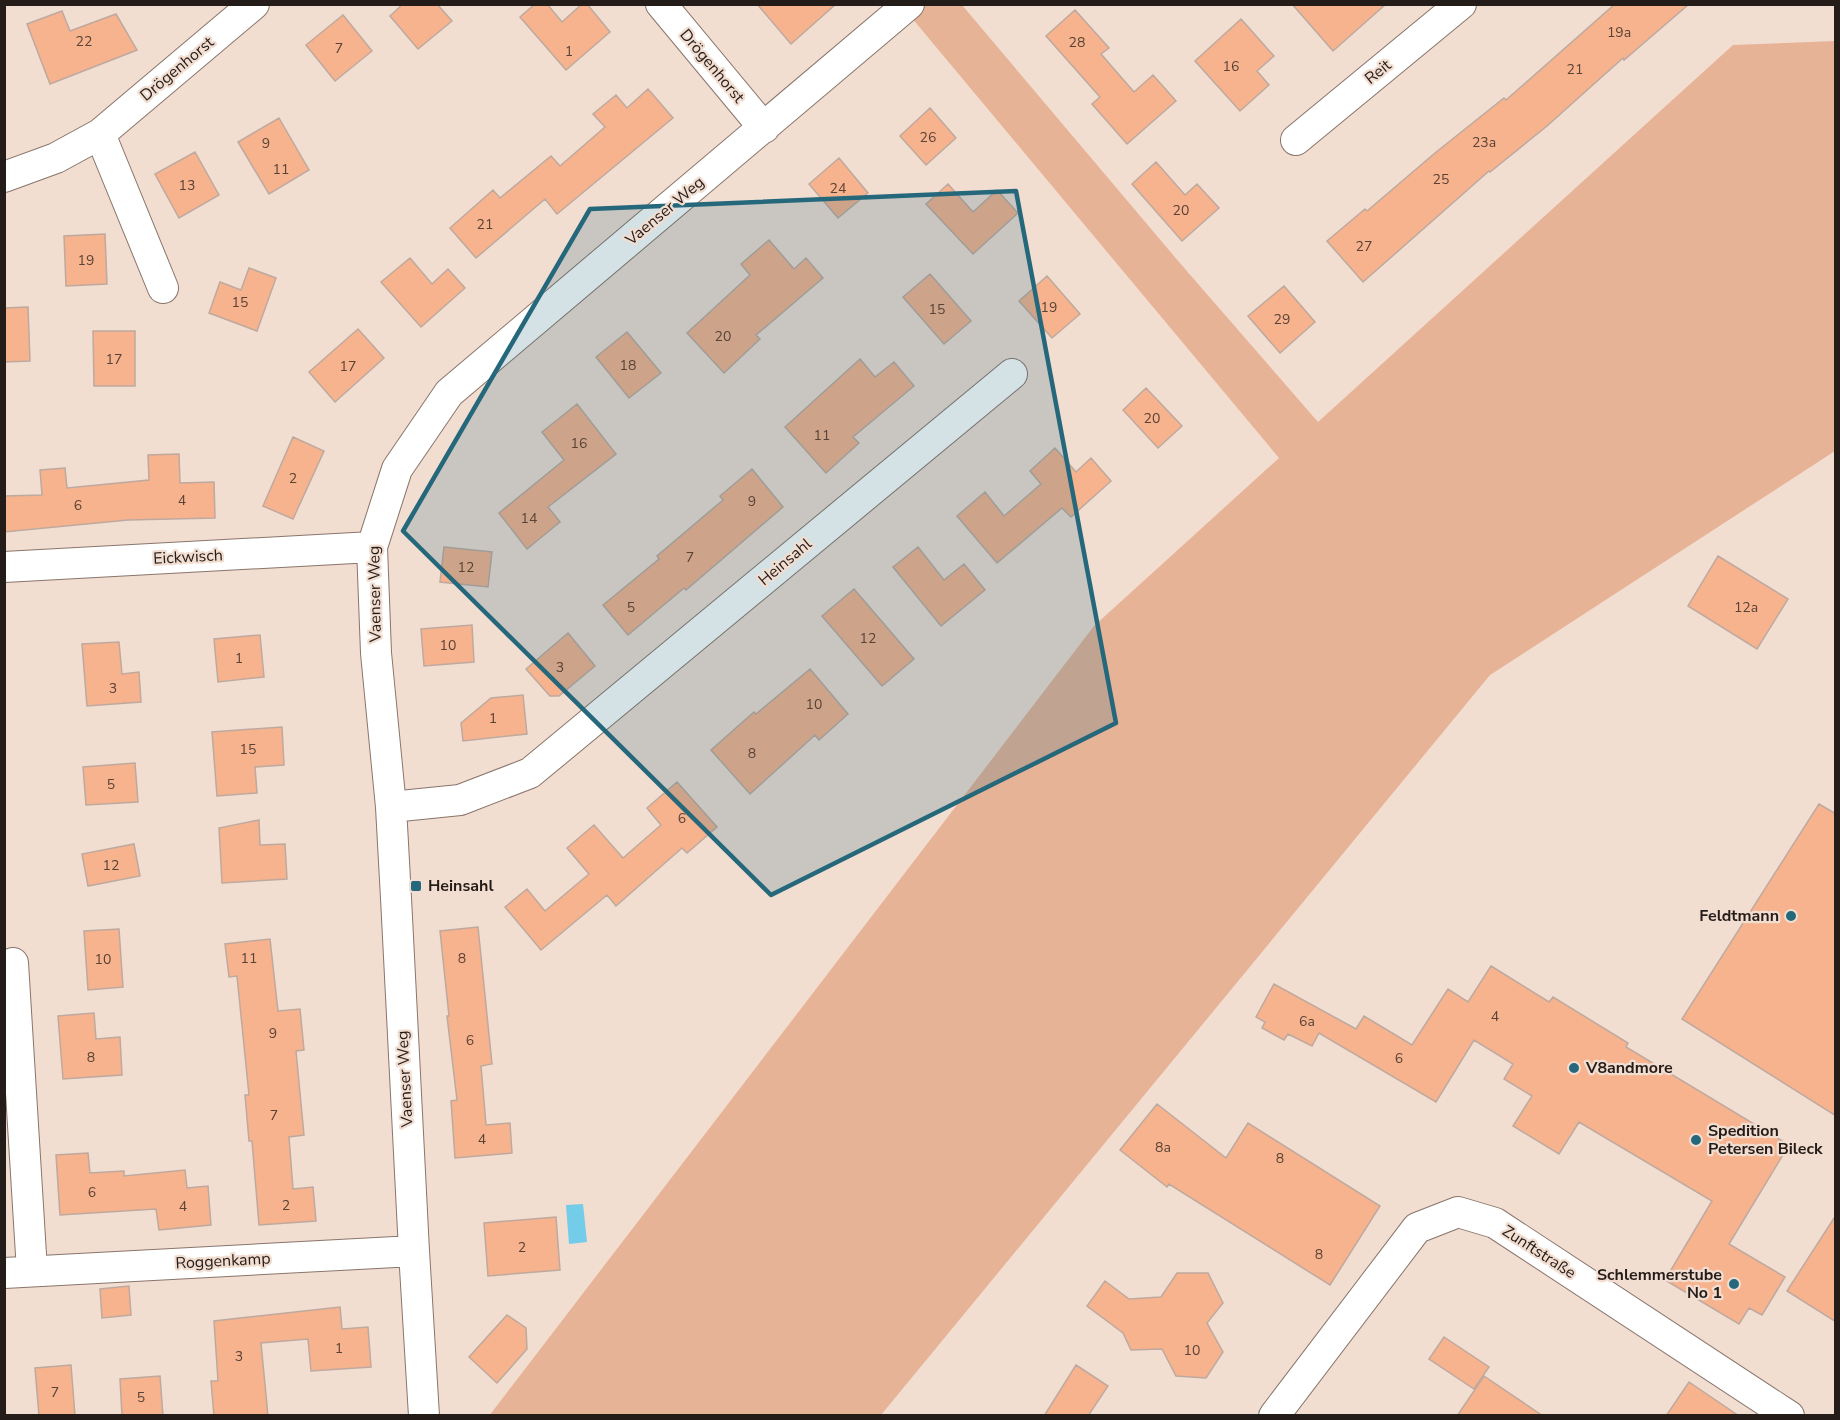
<svg xmlns="http://www.w3.org/2000/svg" width="1840" height="1420" font-family="'Nunito Sans',sans-serif">
<rect width="100%" height="100%" fill="#f2ddd1"/>
<path fill="#e6b397" d="M 901,5 L 962,5 L 1179,262 L 1318,422 L 1733,45 L 1835,41 L 1835,451 L 1490,675 L 881,1415 L 489,1416 L 1094,626 L 1279,458 Z"/>
<path fill="#73cce8" d="M 583,1204 L 587,1242 L 569,1244 L 566,1205 Z"/>
<path fill="#f7b38e" stroke="#bea99f" stroke-width="1.5" d="M 403,4 L 437,4 L 452,21 L 418,49 L 390,16 Z
M 535,4 L 547,4 L 562,22 L 582,4 L 587,4 L 610,32 L 566,70 L 520,17 Z
M 757,4 L 836,4 L 791,44 Z
M 1292,4 L 1386,4 L 1333,51 Z
M 1615,4 L 1689,4 L 1624,60 L 1623,58 L 1547,126 L 1490,172 L 1489,171 L 1363,282 L 1327,241 L 1365,209 L 1367,211 L 1435,153 L 1504,98 L 1506,100 Z
M 1075,10 L 1109,48 L 1101,54 L 1134,92 L 1153,75 L 1176,101 L 1127,144 L 1092,104 L 1100,97 L 1046,36 Z
M 62,11 L 70,31 L 116,14 L 137,50 L 50,84 L 27,24 Z
M 343,15 L 372,51 L 335,81 L 306,45 Z
M 1241,19 L 1274,56 L 1257,71 L 1269,85 L 1240,111 L 1195,61 Z
M 648,89 L 673,118 L 557,214 L 545,199 L 476,258 L 450,228 L 493,190 L 500,198 L 551,156 L 560,166 L 605,127 L 593,114 L 616,95 L 627,108 Z
M 930,108 L 956,138 L 926,165 L 900,136 Z
M 279,118 L 309,170 L 269,194 L 238,142 Z
M 195,152 L 219,195 L 179,218 L 155,174 Z
M 839,158 L 868,193 L 838,218 L 809,184 Z
M 1156,162 L 1185,195 L 1197,184 L 1219,208 L 1182,241 L 1132,184 Z
M 948,184 L 973,212 L 997,190 L 1018,213 L 973,254 L 926,204 Z
M 105,234 L 107,284 L 66,286 L 64,236 Z
M 769,240 L 794,269 L 806,258 L 823,278 L 756,335 L 760,339 L 724,373 L 687,333 L 750,275 L 741,264 Z
M 410,258 L 432,284 L 448,269 L 465,288 L 421,327 L 381,282 Z
M 249,268 L 276,278 L 257,331 L 209,313 L 220,282 L 241,290 Z
M 930,274 L 971,321 L 944,344 L 903,297 Z
M 1047,276 L 1080,314 L 1052,338 L 1019,301 Z
M 1284,286 L 1315,322 L 1280,353 L 1248,316 Z
M 28,307 L 30,361 L 4,362 L 4,308 Z
M 358,329 L 384,358 L 335,402 L 309,372 Z
M 93,331 L 135,331 L 135,386 L 94,386 Z
M 627,332 L 661,373 L 629,398 L 596,357 Z
M 860,359 L 875,377 L 894,362 L 914,386 L 853,437 L 859,443 L 826,473 L 785,427 Z
M 1146,388 L 1182,426 L 1158,448 L 1123,410 Z
M 577,404 L 616,454 L 548,507 L 560,522 L 527,549 L 499,513 L 564,460 L 542,432 Z
M 293,437 L 324,451 L 293,519 L 263,506 Z
M 1055,448 L 1076,472 L 1091,458 L 1111,481 L 1071,517 L 1062,508 L 997,563 L 957,516 L 985,492 L 1004,516 L 1041,484 L 1030,471 Z
M 179,454 L 180,483 L 214,482 L 215,518 L 128,520 L 4,532 L 4,496 L 42,495 L 40,470 L 65,468 L 67,488 L 149,480 L 148,455 Z
M 752,469 L 783,507 L 686,590 L 684,588 L 628,635 L 603,605 L 659,559 L 657,556 L 723,500 L 720,496 Z
M 444,547 L 492,552 L 488,587 L 440,582 Z
M 918,547 L 944,580 L 964,564 L 985,590 L 941,626 L 893,567 Z
M 1718,556 L 1788,599 L 1757,649 L 1688,606 Z
M 854,589 L 914,659 L 882,686 L 822,616 Z
M 472,625 L 474,662 L 424,666 L 421,629 Z
M 568,633 L 595,666 L 559,696 L 550,696 L 526,669 Z
M 260,635 L 264,677 L 218,682 L 214,639 Z
M 119,642 L 122,674 L 139,672 L 141,702 L 87,706 L 82,644 Z
M 810,669 L 848,714 L 819,740 L 815,735 L 750,794 L 711,750 L 754,712 L 756,714 Z
M 523,695 L 527,734 L 463,741 L 461,723 L 491,698 Z
M 282,727 L 284,765 L 255,767 L 257,793 L 217,796 L 212,732 Z
M 135,763 L 138,802 L 86,805 L 83,767 Z
M 677,782 L 717,827 L 687,853 L 682,848 L 616,906 L 607,895 L 541,950 L 505,907 L 527,889 L 545,911 L 589,874 L 567,848 L 594,825 L 623,858 L 661,825 L 647,808 Z
M 1819,804 L 1836,814 L 1836,1116 L 1682,1019 Z
M 259,820 L 260,845 L 285,844 L 287,879 L 222,883 L 219,828 Z
M 134,844 L 140,876 L 88,886 L 82,854 Z
M 478,927 L 492,1064 L 481,1066 L 486,1125 L 510,1123 L 512,1153 L 455,1158 L 451,1101 L 457,1100 L 447,1016 L 449,1016 L 440,931 Z
M 119,929 L 123,987 L 88,990 L 84,931 Z
M 270,939 L 278,1011 L 300,1009 L 304,1050 L 296,1051 L 304,1135 L 289,1137 L 293,1189 L 313,1187 L 316,1221 L 259,1225 L 252,1141 L 249,1141 L 245,1095 L 249,1095 L 237,976 L 229,977 L 225,944 Z
M 1491,966 L 1549,1002 L 1553,997 L 1628,1043 L 1626,1047 L 1789,1145 L 1729,1244 L 1785,1277 L 1762,1315 L 1749,1308 L 1739,1324 L 1665,1280 L 1712,1201 L 1579,1122 L 1559,1154 L 1513,1126 L 1532,1096 L 1504,1079 L 1513,1064 L 1474,1040 L 1436,1102 L 1319,1033 L 1312,1046 L 1288,1034 L 1284,1040 L 1262,1028 L 1265,1022 L 1256,1017 L 1274,984 L 1356,1029 L 1364,1016 L 1412,1045 L 1448,989 L 1468,1002 Z
M 94,1013 L 96,1039 L 120,1037 L 122,1075 L 63,1079 L 58,1016 Z
M 1157,1104 L 1226,1158 L 1248,1123 L 1380,1206 L 1330,1285 L 1169,1184 L 1167,1187 L 1120,1150 Z
M 88,1153 L 90,1173 L 124,1171 L 124,1176 L 185,1170 L 187,1188 L 208,1186 L 211,1225 L 159,1230 L 156,1209 L 60,1215 L 56,1155 Z
M 1836,1215 L 1836,1322 L 1787,1291 Z
M 556,1217 L 560,1270 L 488,1276 L 484,1223 Z
M 1177,1273 L 1208,1273 L 1223,1303 L 1207,1323 L 1223,1352 L 1206,1378 L 1176,1376 L 1162,1349 L 1131,1350 L 1123,1333 L 1087,1306 L 1105,1281 L 1129,1299 L 1161,1297 Z
M 129,1286 L 131,1315 L 102,1318 L 100,1289 Z
M 340,1307 L 342,1329 L 368,1327 L 371,1367 L 311,1371 L 308,1339 L 261,1343 L 268,1416 L 214,1416 L 211,1381 L 218,1381 L 214,1321 Z
M 507,1315 L 526,1328 L 527,1349 L 497,1383 L 469,1357 Z
M 1444,1337 L 1489,1367 L 1474,1389 L 1429,1359 Z
M 71,1365 L 75,1416 L 39,1416 L 35,1368 Z
M 1076,1365 L 1108,1386 L 1088,1416 L 1044,1416 Z
M 160,1376 L 163,1416 L 122,1416 L 120,1379 Z
M 1484,1376 L 1543,1416 L 1457,1416 Z
M 1689,1382 L 1739,1416 L 1666,1416 Z"/>
<g fill="none" stroke-linecap="round" stroke-linejoin="round">
<defs>
<path id="street" d="M 661,4 L 764,128
M 100,134 L 163,288
M 1296,140 L 1461,4
M 4,177 L 56,158 L 100,134 L 254,4
M 4,567 L 372,547
M 391,807 L 460,800 L 530,773 L 1012,374
M 13,963 L 32,1271
M 4,1273 L 414,1251
M 424,1416 L 414,1251 L 396,898 L 391,807 L 376,653 L 372,547 L 397,469 L 449,393 L 909,4
M 1274,1416 L 1417,1228 L 1458,1212 L 1495,1223 L 1789,1416"/>
</defs>
<use href="#street" stroke="#89756b" stroke-width="32"/>
<use href="#street" stroke="#fff" stroke-width="30"/>
</g>
<path fill="#26687b" fill-opacity="0.2" stroke="#26687b" stroke-width="4.5" stroke-linejoin="round" d="M 1016,191 L 1116,723 L 771,895 L 403,531 L 590,209 Z"/>
<g fill="#26687b" stroke="#f2ddd1" stroke-width="2">
<rect x="410" y="880" width="12" height="12" rx="3"/>
<circle cx="1791" cy="916" r="6"/>
<circle cx="1574" cy="1068" r="6"/>
<circle cx="1696" cy="1140" r="6"/>
<circle cx="1734" cy="1284" r="6"/>
</g>
<g text-anchor="middle" dominant-baseline="central" stroke-width="4.5" stroke-linejoin="round" paint-order="stroke">
<g font-size="14" fill="#594236">
<text x="1619" y="32">19a</text>
<text x="84" y="41">22</text>
<text x="1077" y="42">28</text>
<text x="339" y="48">7</text>
<text x="569" y="51">1</text>
<text x="1231" y="66">16</text>
<text x="1575" y="69">21</text>
<text x="928" y="137">26</text>
<text x="1484" y="142">23a</text>
<text x="266" y="143">9</text>
<text x="281" y="169">11</text>
<text x="1441" y="179">25</text>
<text x="187" y="185">13</text>
<text x="838" y="188">24</text>
<text x="1181" y="210">20</text>
<text x="485" y="224">21</text>
<text x="1364" y="246">27</text>
<text x="86" y="260">19</text>
<text x="240" y="302">15</text>
<text x="1049" y="307">19</text>
<text x="937" y="309">15</text>
<text x="1282" y="319">29</text>
<text x="723" y="336">20</text>
<text x="114" y="359">17</text>
<text x="628" y="365">18</text>
<text x="348" y="366">17</text>
<text x="1152" y="418">20</text>
<text x="822" y="435">11</text>
<text x="579" y="443">16</text>
<text x="293" y="478">2</text>
<text x="182" y="500">4</text>
<text x="752" y="501">9</text>
<text x="78" y="505">6</text>
<text x="529" y="518">14</text>
<text x="690" y="557">7</text>
<text x="466" y="567">12</text>
<text x="631" y="607">5</text>
<text x="1746" y="607">12a</text>
<text x="868" y="638">12</text>
<text x="448" y="645">10</text>
<text x="239" y="658">1</text>
<text x="560" y="667">3</text>
<text x="113" y="688">3</text>
<text x="814" y="704">10</text>
<text x="493" y="718">1</text>
<text x="248" y="749">15</text>
<text x="752" y="753">8</text>
<text x="111" y="784">5</text>
<text x="682" y="818">6</text>
<text x="111" y="865">12</text>
<text x="249" y="958">11</text>
<text x="462" y="958">8</text>
<text x="103" y="959">10</text>
<text x="1495" y="1016">4</text>
<text x="1307" y="1021">6a</text>
<text x="273" y="1033">9</text>
<text x="470" y="1040">6</text>
<text x="91" y="1057">8</text>
<text x="1399" y="1058">6</text>
<text x="274" y="1115">7</text>
<text x="482" y="1139">4</text>
<text x="1163" y="1147">8a</text>
<text x="1280" y="1158">8</text>
<text x="92" y="1192">6</text>
<text x="286" y="1205">2</text>
<text x="183" y="1206">4</text>
<text x="522" y="1247">2</text>
<text x="1319" y="1254">8</text>
<text x="339" y="1348">1</text>
<text x="1192" y="1350">10</text>
<text x="239" y="1356">3</text>
<text x="55" y="1392">7</text>
<text x="141" y="1397">5</text>
</g>
<g font-size="16" fill="#241c18" stroke="#f2ddd1">
<text transform="translate(712 66) rotate(50)">Drögenhorst</text>
<text transform="translate(177 69) rotate(-40)">Drögenhorst</text>
<text transform="translate(1378 72) rotate(-39)">Reit</text>
<text transform="translate(665 211) rotate(-40)">Vaenser Weg</text>
<text transform="translate(188 557) rotate(-3)">Eickwisch</text>
<text transform="translate(785 562) rotate(-40)">Heinsahl</text>
<text transform="translate(375 594) rotate(-91)">Vaenser Weg</text>
<text transform="translate(405 1079) rotate(-93)">Vaenser Weg</text>
<text transform="translate(1539 1252) rotate(33)">Zunftstraße</text>
<text transform="translate(223 1261) rotate(-3)">Roggenkamp</text>
</g>
<g font-size="16" font-weight="bold" fill="#241c18" stroke="#f2ddd1" text-anchor="start">
<text x="428" y="886">Heinsahl</text>
<text x="1779" y="916" text-anchor="end">Feldtmann</text>
<text x="1586" y="1068">V8andmore</text>
<text x="1708" y="1131">Spedition<tspan x="1708" dy="18">Petersen Bileck</tspan></text>
<text x="1722" y="1275" text-anchor="end">Schlemmerstube<tspan x="1722" dy="18">No 1</tspan></text>
</g>
</g>
<rect width="1840" height="1420" fill="none" stroke="#241c18" stroke-width="12"/>
</svg>
